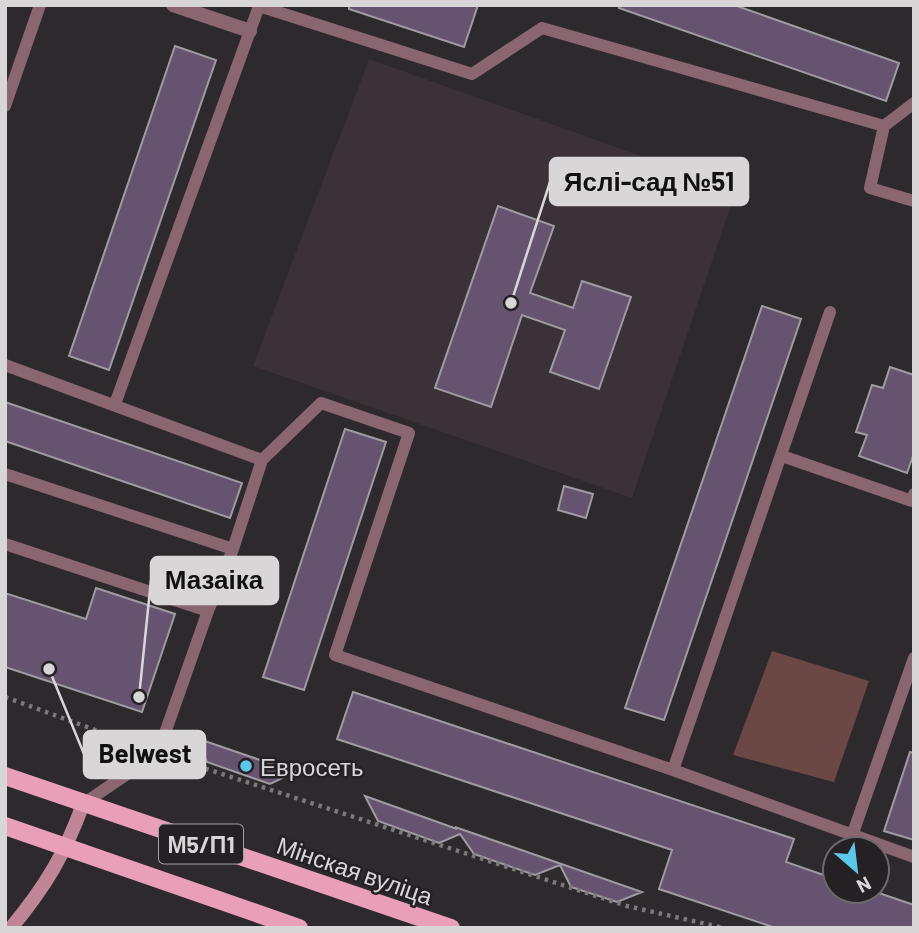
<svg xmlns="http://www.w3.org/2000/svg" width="919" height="933" font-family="Barlow,sans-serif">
<rect width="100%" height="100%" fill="#2e292d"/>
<path fill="#3b3138" d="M 369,59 L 736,190 L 632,498 L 253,366 Z"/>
<path fill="#6b4846" d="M 772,651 L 869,681 L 834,782 L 733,755 Z"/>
<path fill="#65536f" stroke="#9e9ba1" stroke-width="2" d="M 349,5 L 478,5 L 464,47 L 349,9 Z
M 619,5 L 734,5 L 899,63 L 886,101 L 619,8 Z
M 175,46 L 216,60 L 109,370 L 69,356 Z
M 498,206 L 554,226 L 530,293 L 573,308 L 582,281 L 631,297 L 599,389 L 550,372 L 565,330 L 522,315 L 491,407 L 435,388 Z
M 762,306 L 801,319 L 664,720 L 625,708 Z
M 890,367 L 914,375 L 914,453 L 907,473 L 859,456 L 867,435 L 856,432 L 872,385 L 883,388 Z
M 5,402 L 242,483 L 230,518 L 5,441 Z
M 345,429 L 386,442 L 304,690 L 263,677 Z
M 564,486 L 593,494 L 586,518 L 558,510 Z
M 96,588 L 175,614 L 142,712 L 5,667 L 5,593 L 86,619 Z
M 353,692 L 794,839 L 786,862 L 835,879 L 835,891 L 873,891 L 914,905 L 914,928 L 776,928 L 659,889 L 672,850 L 337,739 Z
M 196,738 L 295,772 L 270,784 L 207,762 Z
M 910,752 L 914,753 L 914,840 L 884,831 Z
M 365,796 L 457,829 L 455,827 L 642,892 L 617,902 L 571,887 L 560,865 L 535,875 L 474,854 L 460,834 L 439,843 L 378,821 Z"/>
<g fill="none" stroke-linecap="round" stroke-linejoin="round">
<path stroke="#7c787b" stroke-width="4.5" stroke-dasharray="3.5 5" stroke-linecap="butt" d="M 5,697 L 139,746
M 173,758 L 627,906 L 724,928"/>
<path stroke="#8a6671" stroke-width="12" d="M 5,106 L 40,5
M 884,126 L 914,103
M 5,365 L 262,460
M 115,404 L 259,6 L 472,74 L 542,28 L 884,126 L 870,188 L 914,201
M 782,456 L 912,501 L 914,494
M 5,474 L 233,549 L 208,611
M 5,544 L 208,611 L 158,753 L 83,804
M 233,549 L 262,460 L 321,403 L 409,433 L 335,655 L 673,770 L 830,312
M 673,770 L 914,857
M 853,833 L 914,658"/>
<path stroke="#8a6671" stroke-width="14" d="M 173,5 L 250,31"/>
<path stroke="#c08698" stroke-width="14" d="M 11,928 C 45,887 65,854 83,804"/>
<path stroke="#e99fb7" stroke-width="18" d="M 5,776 L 451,928
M 5,826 L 299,928"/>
</g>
<circle fill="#5cc7e8" stroke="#252023" stroke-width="2.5" cx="246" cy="766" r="7"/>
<g text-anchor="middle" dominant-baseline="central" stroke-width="5" stroke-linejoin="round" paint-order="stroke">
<rect fill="#252023" stroke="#a39fa2" stroke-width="2" x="159" y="824.5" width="84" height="39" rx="5"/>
<g font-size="23" font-weight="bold" fill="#d9d6d8">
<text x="201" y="844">М5/П1</text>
</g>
<g font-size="24" fill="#d9d6d8" stroke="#252023" text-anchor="start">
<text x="260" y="766">Евросеть</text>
</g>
<g font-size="24" fill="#d9d6d8" stroke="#252023">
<text transform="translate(355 870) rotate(19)">Мінская вуліца</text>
</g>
</g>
<path fill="none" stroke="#d9d6d8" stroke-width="2.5" d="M511 303L550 182M139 697L151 580M49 669L84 754"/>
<g fill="#d9d6d8" stroke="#252023" stroke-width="2.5">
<circle cx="511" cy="303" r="7"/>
<circle cx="139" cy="697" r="7"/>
<circle cx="49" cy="669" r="7"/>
</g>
<g fill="#d9d6d8" stroke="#d9d6d8" stroke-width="2.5">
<rect x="550" y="158" width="198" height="47" rx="7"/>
<rect x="151" y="557" width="127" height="47" rx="7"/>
<rect x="84" y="731" width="121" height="47" rx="7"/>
</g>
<g font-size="26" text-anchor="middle" font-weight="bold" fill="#111">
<text x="649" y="191">Яслі-сад №51</text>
<text x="214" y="589">Мазаіка</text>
<text x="145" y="763">Belwest</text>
</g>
<rect width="919" height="933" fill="none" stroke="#d9d6d8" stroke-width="14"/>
<g transform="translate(856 870) rotate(152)"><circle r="33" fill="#252023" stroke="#6d696b" stroke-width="2"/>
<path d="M0-5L12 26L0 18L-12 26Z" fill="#5cc7e8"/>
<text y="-10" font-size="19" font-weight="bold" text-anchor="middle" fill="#d9d6d8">N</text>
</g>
</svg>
